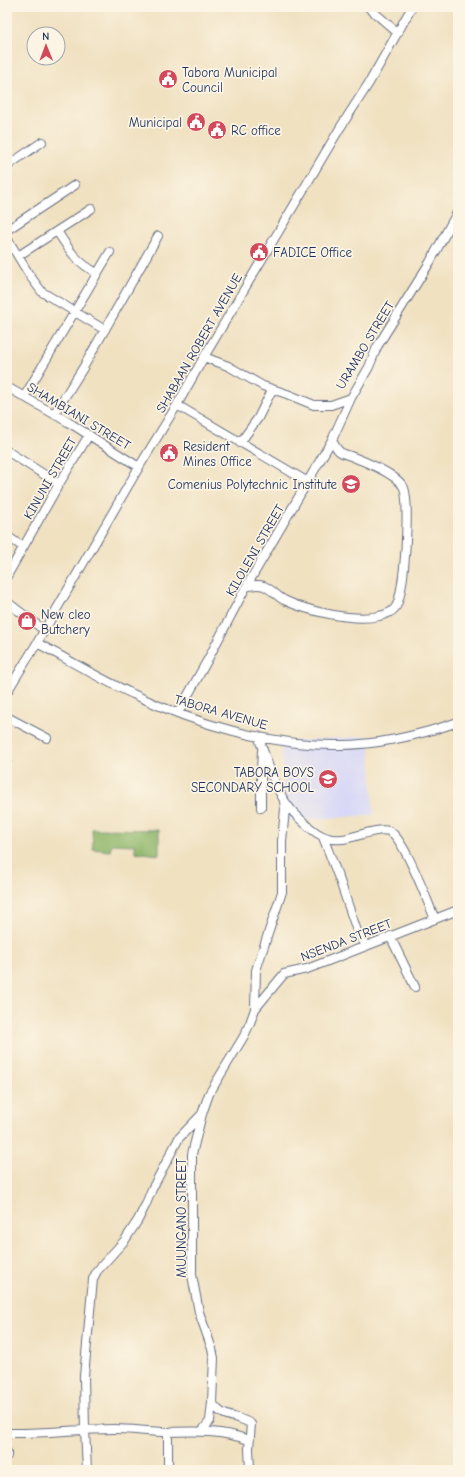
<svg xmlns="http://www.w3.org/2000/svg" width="465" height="1477" font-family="'Comic Neue',sans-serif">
<rect width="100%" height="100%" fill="#fcf5e5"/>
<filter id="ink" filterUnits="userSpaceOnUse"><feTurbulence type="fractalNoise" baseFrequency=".025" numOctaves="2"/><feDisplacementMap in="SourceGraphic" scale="8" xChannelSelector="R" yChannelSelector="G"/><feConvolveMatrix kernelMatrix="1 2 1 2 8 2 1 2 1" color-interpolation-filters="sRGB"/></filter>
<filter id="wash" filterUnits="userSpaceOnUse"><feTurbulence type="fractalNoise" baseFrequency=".012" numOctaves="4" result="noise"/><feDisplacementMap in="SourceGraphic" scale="16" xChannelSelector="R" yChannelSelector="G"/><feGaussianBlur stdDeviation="0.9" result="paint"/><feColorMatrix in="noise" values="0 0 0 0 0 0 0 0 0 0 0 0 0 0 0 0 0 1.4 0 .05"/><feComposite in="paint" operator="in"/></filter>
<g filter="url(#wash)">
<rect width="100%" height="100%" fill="#f0e1c1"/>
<path fill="#d6d7f8" d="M 369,736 L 374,815 L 287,821 L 281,742 Z"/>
<path fill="#92b86d" stroke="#567466" d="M 92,829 L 159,830 L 159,855 L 135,852 L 135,845 L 112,844 L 110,851 L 93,849 Z"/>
</g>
<g filter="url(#ink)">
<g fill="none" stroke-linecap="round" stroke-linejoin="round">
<defs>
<path id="minor" d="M 368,7 L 398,33
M 7,166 L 42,142
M 7,230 L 75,185
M 57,231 C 69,250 76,262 97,273
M 7,238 L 30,276 L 42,292 L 105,330
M 18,256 L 91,209
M 204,357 L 228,366 L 263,386 L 287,394 L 314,405 L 331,405 L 351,398 L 369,367 L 377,347 L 430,262 L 458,211
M 7,387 L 73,425 L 139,467
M 24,397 L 110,252
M 177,405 L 308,482
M 54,414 L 83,368 L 158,236
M 240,443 L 258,418 L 272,390
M 7,451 L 59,484
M 7,536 L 23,547
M 7,576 L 59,484 L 89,435
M 246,587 C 252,585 258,584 264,586 C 271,589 277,596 284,600 C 307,611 354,622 379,616 C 384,615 391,613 395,608 C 405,596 410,503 404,488 C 398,475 366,462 353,457 C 349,455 342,454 339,451 C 336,448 334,444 332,440
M 7,602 L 44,630
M 37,643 C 69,660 100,679 133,694 C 195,724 271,746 340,745 C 380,745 420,735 458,722
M 7,692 L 37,643 L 139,467 L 177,405 L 204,357 L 340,128 L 369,83 L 412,7
M 178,713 L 207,661 L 246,587 L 332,440 L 351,398
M 7,717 L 47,738
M 258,736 C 266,757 272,781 284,800 C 290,811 300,819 309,827 C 318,835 328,841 342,839 C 354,838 378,827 389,831 C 404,837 427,901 435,919
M 7,757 L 7,760
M 261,808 L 261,771 L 262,751
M 323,837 L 340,881 L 357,931 L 366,946
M 390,936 L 415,987
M 255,1009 L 284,974 L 307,969 L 338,957 L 458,910
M 202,1431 L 210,1421 L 212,1402
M 168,1432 L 168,1470
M 7,1433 C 43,1434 78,1429 114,1429 C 132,1429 150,1432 168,1432 C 197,1431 222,1430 249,1440
M 7,1452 L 7,1456
M 87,1470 L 85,1430 L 84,1376 L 93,1279 L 97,1271 L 125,1240 L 138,1220 L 146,1204 L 152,1189 L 179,1138 L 202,1114
M 250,1470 L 249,1448 L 251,1424 C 237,1414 222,1420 212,1402 L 214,1358 L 212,1349 L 199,1312 L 192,1275 L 192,1154 L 202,1114 L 209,1094 L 244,1036 L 250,1023 L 255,1009 L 256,970 L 282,892 L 282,841 L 285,809 L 284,801"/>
</defs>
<use href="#minor" stroke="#666d81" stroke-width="10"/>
<use href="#minor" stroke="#fff" stroke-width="8"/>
</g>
</g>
<defs>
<symbol id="civic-disc" viewBox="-11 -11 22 22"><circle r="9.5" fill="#d1495b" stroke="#fcf5e5"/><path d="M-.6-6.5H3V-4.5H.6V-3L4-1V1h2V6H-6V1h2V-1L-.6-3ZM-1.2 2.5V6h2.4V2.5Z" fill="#fff"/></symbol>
<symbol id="school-disc" viewBox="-11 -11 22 22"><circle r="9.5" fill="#d1495b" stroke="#fcf5e5"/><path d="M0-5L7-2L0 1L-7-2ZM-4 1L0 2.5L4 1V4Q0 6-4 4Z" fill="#fff"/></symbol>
<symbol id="shop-disc" viewBox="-11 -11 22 22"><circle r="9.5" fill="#d1495b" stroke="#fcf5e5"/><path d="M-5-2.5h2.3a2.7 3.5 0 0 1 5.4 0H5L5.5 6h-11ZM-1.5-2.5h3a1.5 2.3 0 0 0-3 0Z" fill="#fff"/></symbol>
</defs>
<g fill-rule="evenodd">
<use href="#civic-disc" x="157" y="68" width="22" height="22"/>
<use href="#civic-disc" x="185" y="111" width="22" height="22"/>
<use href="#civic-disc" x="206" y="119" width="22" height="22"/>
<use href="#civic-disc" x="248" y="241" width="22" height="22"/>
<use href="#civic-disc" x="158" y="442" width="22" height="22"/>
<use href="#school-disc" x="340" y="473" width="22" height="22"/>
<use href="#shop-disc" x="16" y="610" width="22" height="22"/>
<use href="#school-disc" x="317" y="768" width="22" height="22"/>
</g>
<g text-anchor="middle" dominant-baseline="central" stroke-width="3.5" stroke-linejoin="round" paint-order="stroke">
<g font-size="13" fill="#1b2f5e" stroke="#fcf5e5" text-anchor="start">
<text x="182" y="72">Tabora Municipal<tspan x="182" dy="15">Council</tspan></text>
<text x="182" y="122" text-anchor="end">Municipal</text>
<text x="231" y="130">RC office</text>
<text x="273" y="252">FADICE Office</text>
<text x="183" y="446">Resident<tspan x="183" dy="15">Mines Office</tspan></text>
<text x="337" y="484" text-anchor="end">Comenius Polytechnic Institute</text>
<text x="41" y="614">New cleo<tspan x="41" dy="15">Butchery</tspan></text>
<text x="314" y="772" text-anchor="end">TABORA BOYS<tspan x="314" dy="15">SECONDARY SCHOOL</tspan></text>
</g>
<g font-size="13" fill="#1b2f5e" stroke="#fcf5e5">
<text transform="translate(199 343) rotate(-60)">SHABAAN ROBERT AVENUE</text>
<text transform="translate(365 345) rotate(-59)">URAMBO STREET</text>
<text transform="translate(79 416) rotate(31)">SHAMBIANI STREET</text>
<text transform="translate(50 478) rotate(-60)">KINUNI STREET</text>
<text transform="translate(255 550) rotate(-60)">KILOLENI STREET</text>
<text transform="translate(221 712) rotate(16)">TABORA AVENUE</text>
<text transform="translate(346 940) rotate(-21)">NSENDA STREET</text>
<text transform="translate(181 1218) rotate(-90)">MUUNGANO STREET</text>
</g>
</g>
<rect width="465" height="1477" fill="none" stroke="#fcf5e5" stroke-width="24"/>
<g transform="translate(46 46) rotate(359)"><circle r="19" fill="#fcf5e5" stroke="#a2a6af"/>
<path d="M0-3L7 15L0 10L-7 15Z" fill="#d1495b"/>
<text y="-6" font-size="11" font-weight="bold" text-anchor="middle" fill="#1b2f5e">N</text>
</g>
</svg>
